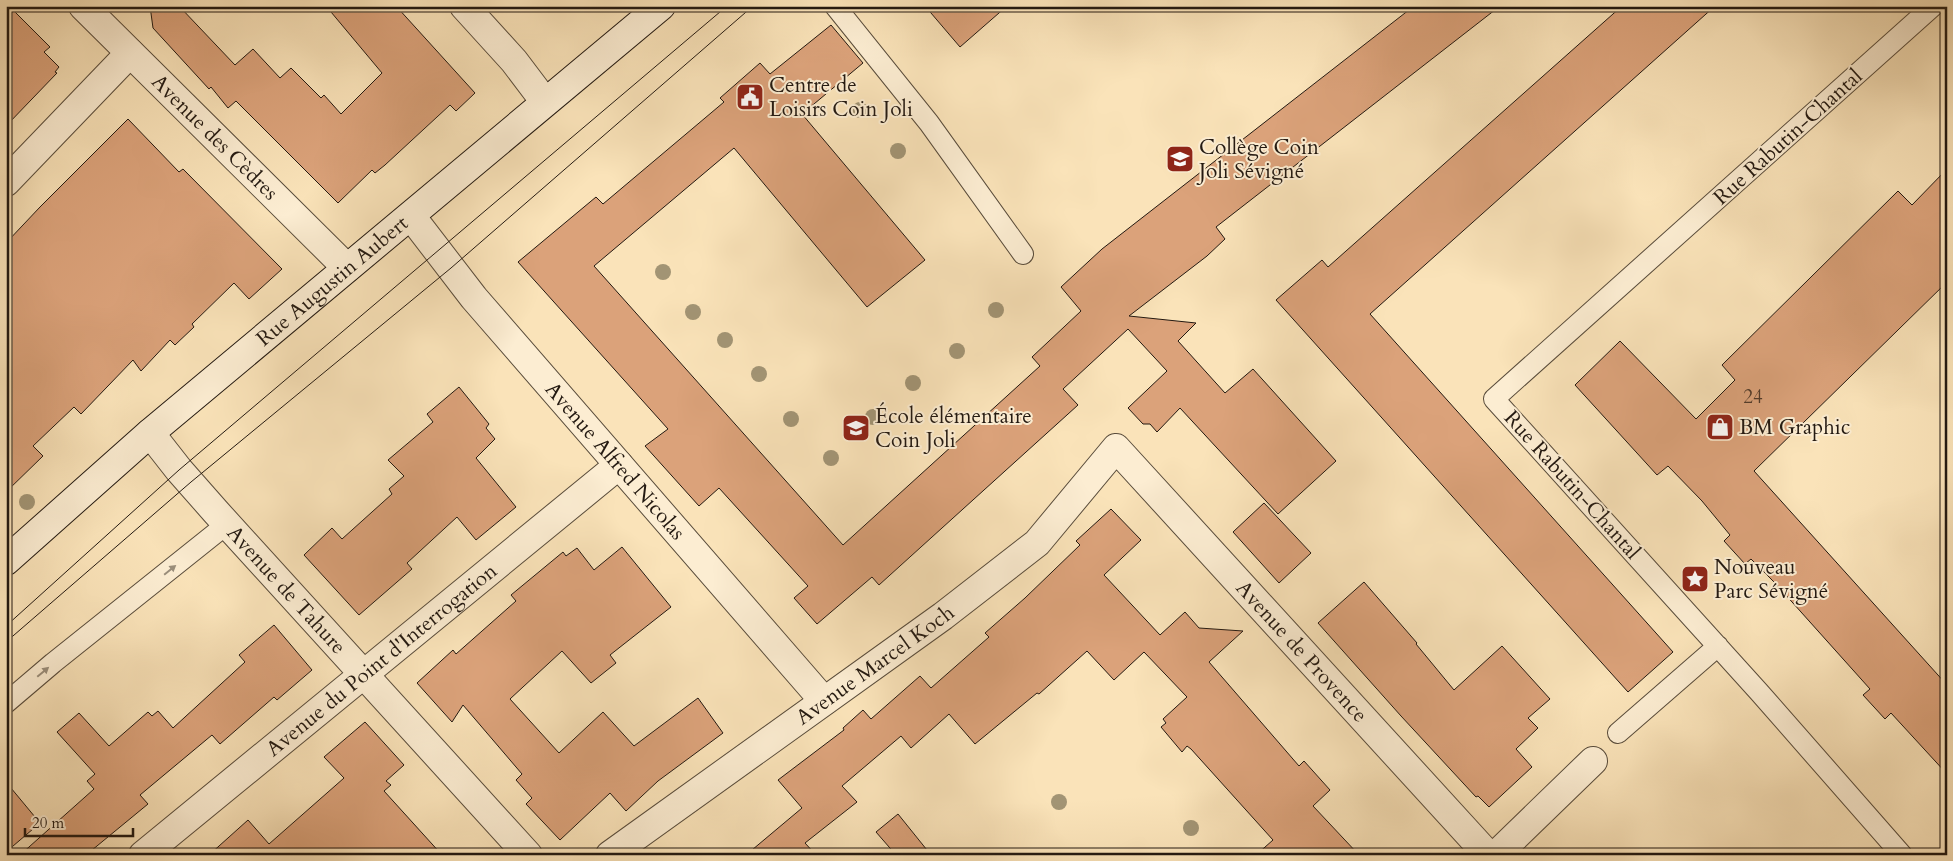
<svg xmlns="http://www.w3.org/2000/svg" width="1953" height="861" font-family="Cardo,serif">
<rect width="100%" height="100%" fill="#fae3b9"/>
<filter id="stains"><feTurbulence type="fractalNoise" baseFrequency=".004" numOctaves="4"/><feColorMatrix values="0 0 0 0 .2 0 0 0 0 .09 0 0 0 0 .02 0 0 0 .5 -.17"/></filter>
<radialGradient id="worn" r=".72"><stop offset=".6" stop-color="#630" stop-opacity="0"/><stop offset="1" stop-color="#630" stop-opacity=".3"/></radialGradient>
<path fill="#dba27a" stroke="#231911" d="M 6,6 L 9,6 L 50,47 L 44,52 L 59,67 L 55,72 L 57,73 L 6,126 Z
M 150,6 L 179,6 L 235,65 L 253,49 L 280,78 L 291,68 L 321,98 L 324,95 L 341,114 L 382,73 L 326,6 L 396,6 L 475,93 L 456,111 L 450,105 L 385,165 L 375,173 L 372,170 L 338,203 L 236,101 L 228,108 L 211,87 L 209,89 L 153,28 Z
M 925,6 L 1007,6 L 960,47 Z
M 1414,6 L 1500,6 L 1216,227 L 1225,239 L 1207,256 L 1129,316 L 1196,323 L 1178,341 L 1225,393 L 1253,369 L 1336,461 L 1278,514 L 1180,408 L 1157,432 L 1150,424 L 1143,424 L 1128,408 L 1167,371 L 1128,329 L 1063,389 L 1078,405 L 879,585 L 872,577 L 817,624 L 794,598 L 808,586 L 719,488 L 699,506 L 645,446 L 668,429 L 518,262 L 596,197 L 603,204 L 724,102 L 720,98 L 760,63 L 770,74 L 831,25 L 863,63 L 802,114 L 925,260 L 867,307 L 734,148 L 594,266 L 843,545 L 1040,366 L 1032,357 L 1081,311 L 1061,287 L 1102,249 Z
M 1622,6 L 1715,6 L 1370,314 L 1673,652 L 1628,692 L 1276,300 L 1322,260 L 1328,267 Z
M 128,119 L 179,172 L 183,169 L 282,269 L 249,299 L 234,283 L 192,324 L 194,327 L 175,345 L 170,340 L 141,371 L 133,360 L 81,414 L 74,407 L 33,446 L 43,456 L 6,492 L 6,243 L 40,207 Z
M 1947,169 L 1947,282 L 1754,471 L 1947,685 L 1947,774 L 1891,713 L 1885,719 L 1863,695 L 1870,689 L 1775,583 L 1751,559 L 1745,564 L 1724,541 L 1730,535 L 1702,501 L 1668,466 L 1657,475 L 1575,385 L 1620,341 L 1696,419 L 1735,380 L 1722,365 L 1898,191 L 1912,205 Z
M 459,387 L 489,424 L 486,428 L 495,439 L 476,458 L 516,507 L 476,540 L 457,517 L 407,563 L 412,569 L 359,615 L 304,555 L 332,528 L 342,539 L 392,494 L 389,489 L 404,476 L 388,460 L 433,422 L 427,414 Z
M 1264,503 L 1311,553 L 1279,583 L 1233,532 Z
M 1111,509 L 1141,540 L 1104,575 L 1160,635 L 1185,612 L 1199,628 L 1243,631 L 1209,662 L 1299,766 L 1304,761 L 1330,790 L 1313,806 L 1359,855 L 1256,855 L 1273,840 L 1191,749 L 1187,746 L 1182,752 L 1161,727 L 1166,723 L 1163,719 L 1187,697 L 1144,652 L 1114,680 L 1087,651 L 1039,694 L 1037,693 L 975,744 L 949,714 L 911,748 L 901,736 L 842,786 L 857,802 L 805,843 L 816,855 L 746,855 L 802,808 L 778,780 L 844,730 L 843,728 L 863,710 L 871,719 L 920,676 L 931,688 L 989,637 L 985,633 L 1025,598 L 1080,545 L 1076,541 Z
M 622,547 L 671,607 L 610,655 L 616,663 L 591,683 L 562,651 L 510,699 L 559,753 L 603,712 L 634,746 L 698,698 L 723,733 L 658,781 L 626,811 L 610,793 L 560,840 L 526,804 L 532,798 L 516,780 L 522,774 L 463,705 L 452,722 L 417,683 L 453,650 L 456,654 L 516,601 L 511,595 L 563,552 L 566,556 L 577,548 L 594,570 Z
M 1364,582 L 1417,643 L 1416,644 L 1454,690 L 1502,646 L 1550,699 L 1528,718 L 1538,728 L 1516,749 L 1532,767 L 1489,807 L 1478,796 L 1476,797 L 1401,716 L 1318,623 Z
M 274,625 L 312,670 L 277,700 L 274,697 L 220,744 L 212,735 L 140,795 L 148,804 L 86,855 L 20,855 L 94,789 L 87,781 L 95,774 L 57,732 L 79,713 L 109,746 L 148,712 L 152,716 L 158,711 L 173,728 L 245,662 L 239,655 Z
M 365,722 L 404,765 L 386,781 L 391,785 L 384,791 L 442,855 L 209,855 L 248,820 L 269,844 L 344,778 L 324,757 Z
M 6,782 L 40,823 L 6,852 Z
M 898,814 L 931,855 L 896,855 L 876,832 Z"/>
<g fill="none" stroke-linecap="round" stroke-linejoin="round">
<defs>
<path id="service" d="M 835,6 L 929,123 L 1023,254
M 6,703 L 53,663 L 227,524
M 1618,733 L 1718,646
M 1902,855 L 1759,692 L 1494,399 L 1933,6"/>
<g id="minor">
<path id="s1" d="M 83,6 L 347,268"/>
<path d="M 464,6 L 514,61 L 545,102"/>
<path d="M 6,182 L 130,53"/>
<path id="s2" d="M 411,216 L 474,298 L 824,701"/>
<path id="s3" d="M 150,433 L 179,470 L 216,512 L 528,855"/>
<path id="s4" d="M 143,855 L 619,465"/>
<path id="s5" d="M 610,855 L 943,616 L 1037,543 L 1116,448 L 1488,855"/>
<path d="M 1496,855 L 1593,761"/>
</g>
<g id="secondary">
<path id="s6" d="M 6,561 L 150,433 L 661,6"/>
</g>
</defs>
<use href="#service" stroke="#594c3b" stroke-width="22"/>
<use href="#minor" stroke="#594c3b" stroke-width="30"/>
<use href="#secondary" stroke="#231911" stroke-width="30"/>
<use href="#service" stroke="#fcedd2" stroke-width="20"/>
<use href="#minor" stroke="#fcedd2" stroke-width="28"/>
<use href="#secondary" stroke="#fcedd2" stroke-width="28"/>
<path stroke="#231911" stroke-width="1" d="M 6,626 L 179,470 L 727,6
M 6,642 L 191,482 L 451,268 L 753,6"/>
</g>
<g fill="#a29474">
<circle cx="860" cy="110" r="8"/>
<circle cx="898" cy="151" r="8"/>
<circle cx="663" cy="272" r="8"/>
<circle cx="996" cy="310" r="8"/>
<circle cx="693" cy="312" r="8"/>
<circle cx="725" cy="340" r="8"/>
<circle cx="957" cy="351" r="8"/>
<circle cx="759" cy="374" r="8"/>
<circle cx="913" cy="383" r="8"/>
<circle cx="873" cy="417" r="8"/>
<circle cx="791" cy="419" r="8"/>
<circle cx="831" cy="458" r="8"/>
<circle cx="27" cy="502" r="8"/>
<circle cx="1059" cy="802" r="8"/>
<circle cx="1191" cy="828" r="8"/>
</g>
<defs><path id="oneway-solid" d="M-6-.8H1V-3.2L6.5 0L1 3.2V.8H-6Z" transform="scale(1.25)"/></defs>
<g fill="#9a8e7b">
<use href="#oneway-solid" transform="translate(170 570) rotate(-39)"/>
<use href="#oneway-solid" transform="translate(43 672) rotate(-40)"/>
</g>
<defs>
<symbol id="civic-square" viewBox="-11 -11 22 22"><rect x="-9" y="-9" width="18" height="18" rx="4" fill="#8f2418" stroke="#fcedd2"/><path d="M-.6-6.5H3V-4.5H.6V-3L4-1V1h2V6H-6V1h2V-1L-.6-3ZM-1.2 2.5V6h2.4V2.5Z" fill="#fff"/></symbol>
<symbol id="school-square" viewBox="-11 -11 22 22"><rect x="-9" y="-9" width="18" height="18" rx="4" fill="#8f2418" stroke="#fcedd2"/><path d="M0-5L7-2L0 1L-7-2ZM-4 1L0 2.5L4 1V4Q0 6-4 4Z" fill="#fff"/></symbol>
<symbol id="shop-square" viewBox="-11 -11 22 22"><rect x="-9" y="-9" width="18" height="18" rx="4" fill="#8f2418" stroke="#fcedd2"/><path d="M-5-2.5h2.3a2.7 3.5 0 0 1 5.4 0H5L5.5 6h-11ZM-1.5-2.5h3a1.5 2.3 0 0 0-3 0Z" fill="#fff"/></symbol>
<symbol id="sight-square" viewBox="-11 -11 22 22"><rect x="-9" y="-9" width="18" height="18" rx="4" fill="#8f2418" stroke="#fcedd2"/><path d="M0-6L1.8-2.2L6-1.7L2.9 1.2L3.7 5.4L0 3.3L-3.7 5.4L-2.9 1.2L-6-1.7L-1.8-2.2Z" fill="#fff"/></symbol>
</defs>
<g fill-rule="evenodd">
<use href="#civic-square" x="734" y="81" width="32" height="32"/>
<use href="#school-square" x="1164" y="143" width="32" height="32"/>
<use href="#shop-square" x="1704" y="411" width="32" height="32"/>
<use href="#school-square" x="840" y="412" width="32" height="32"/>
<use href="#sight-square" x="1679" y="563" width="32" height="32"/>
</g>
<g text-anchor="middle" dominant-baseline="central" stroke-width="4" stroke-linejoin="round" paint-order="stroke">
<g font-size="19" fill="#513b2b">
<text x="1753" y="397">24</text>
</g>
<g font-size="21" fill="#231911" stroke="#fcedd2" text-anchor="start">
<text x="769" y="85">Centre de<tspan x="769" dy="24">Loisirs Coin Joli</tspan></text>
<text x="1199" y="147">Collège Coin<tspan x="1199" dy="24">Joli Sévigné</tspan></text>
<text x="875" y="416">École élémentaire<tspan x="875" dy="24">Coin Joli</tspan></text>
<text x="1739" y="427">BM Graphic</text>
<text x="1714" y="567">Nouveau<tspan x="1714" dy="24">Parc Sévigné</tspan></text>
</g>
<g font-size="21" fill="#231911" stroke="#fcedd2">
<text stroke="none"><textPath href="#s1" startOffset="186">Avenue des Cèdres</textPath></text>
<text transform="translate(1788 137) rotate(-42)">Rue Rabutin-Chantal</text>
<text stroke="none"><textPath href="#s6" startOffset="430">Rue Augustin Aubert</textPath></text>
<text stroke="none"><textPath href="#s2" startOffset="319">Avenue Alfred Nicolas</textPath></text>
<text transform="translate(1572 485) rotate(48)">Rue Rabutin-Chantal</text>
<text stroke="none"><textPath href="#s3" startOffset="208">Avenue de Tahure</textPath></text>
<text stroke="none"><textPath href="#s5" startOffset="928">Avenue de Provence</textPath></text>
<text stroke="none"><textPath href="#s4" startOffset="308">Avenue du Point d'Interrogation</textPath></text>
<text stroke="none"><textPath href="#s5" startOffset="326">Avenue Marcel Koch</textPath></text>
</g>
</g>
<rect width="1953" height="861" fill="none" stroke="#fae3b9" stroke-width="25"/>
<rect x="8" y="8" width="1938" height="846" fill="none" stroke="#231911" stroke-width="2.5"/>
<rect x="12" y="12" width="1928" height="836" fill="none" stroke="#231911"/>
<path d="M25 828v8h108v-8" fill="none" stroke="#231911" stroke-width="2.5"/>
<text x="32" y="828" font-size="15" fill="#231911" stroke="#fcedd2" stroke-width="4" paint-order="stroke">20 m</text>
<rect width="100%" height="100%" filter="url(#stains)"/>
<rect width="100%" height="100%" fill="url(#worn)"/>
</svg>
